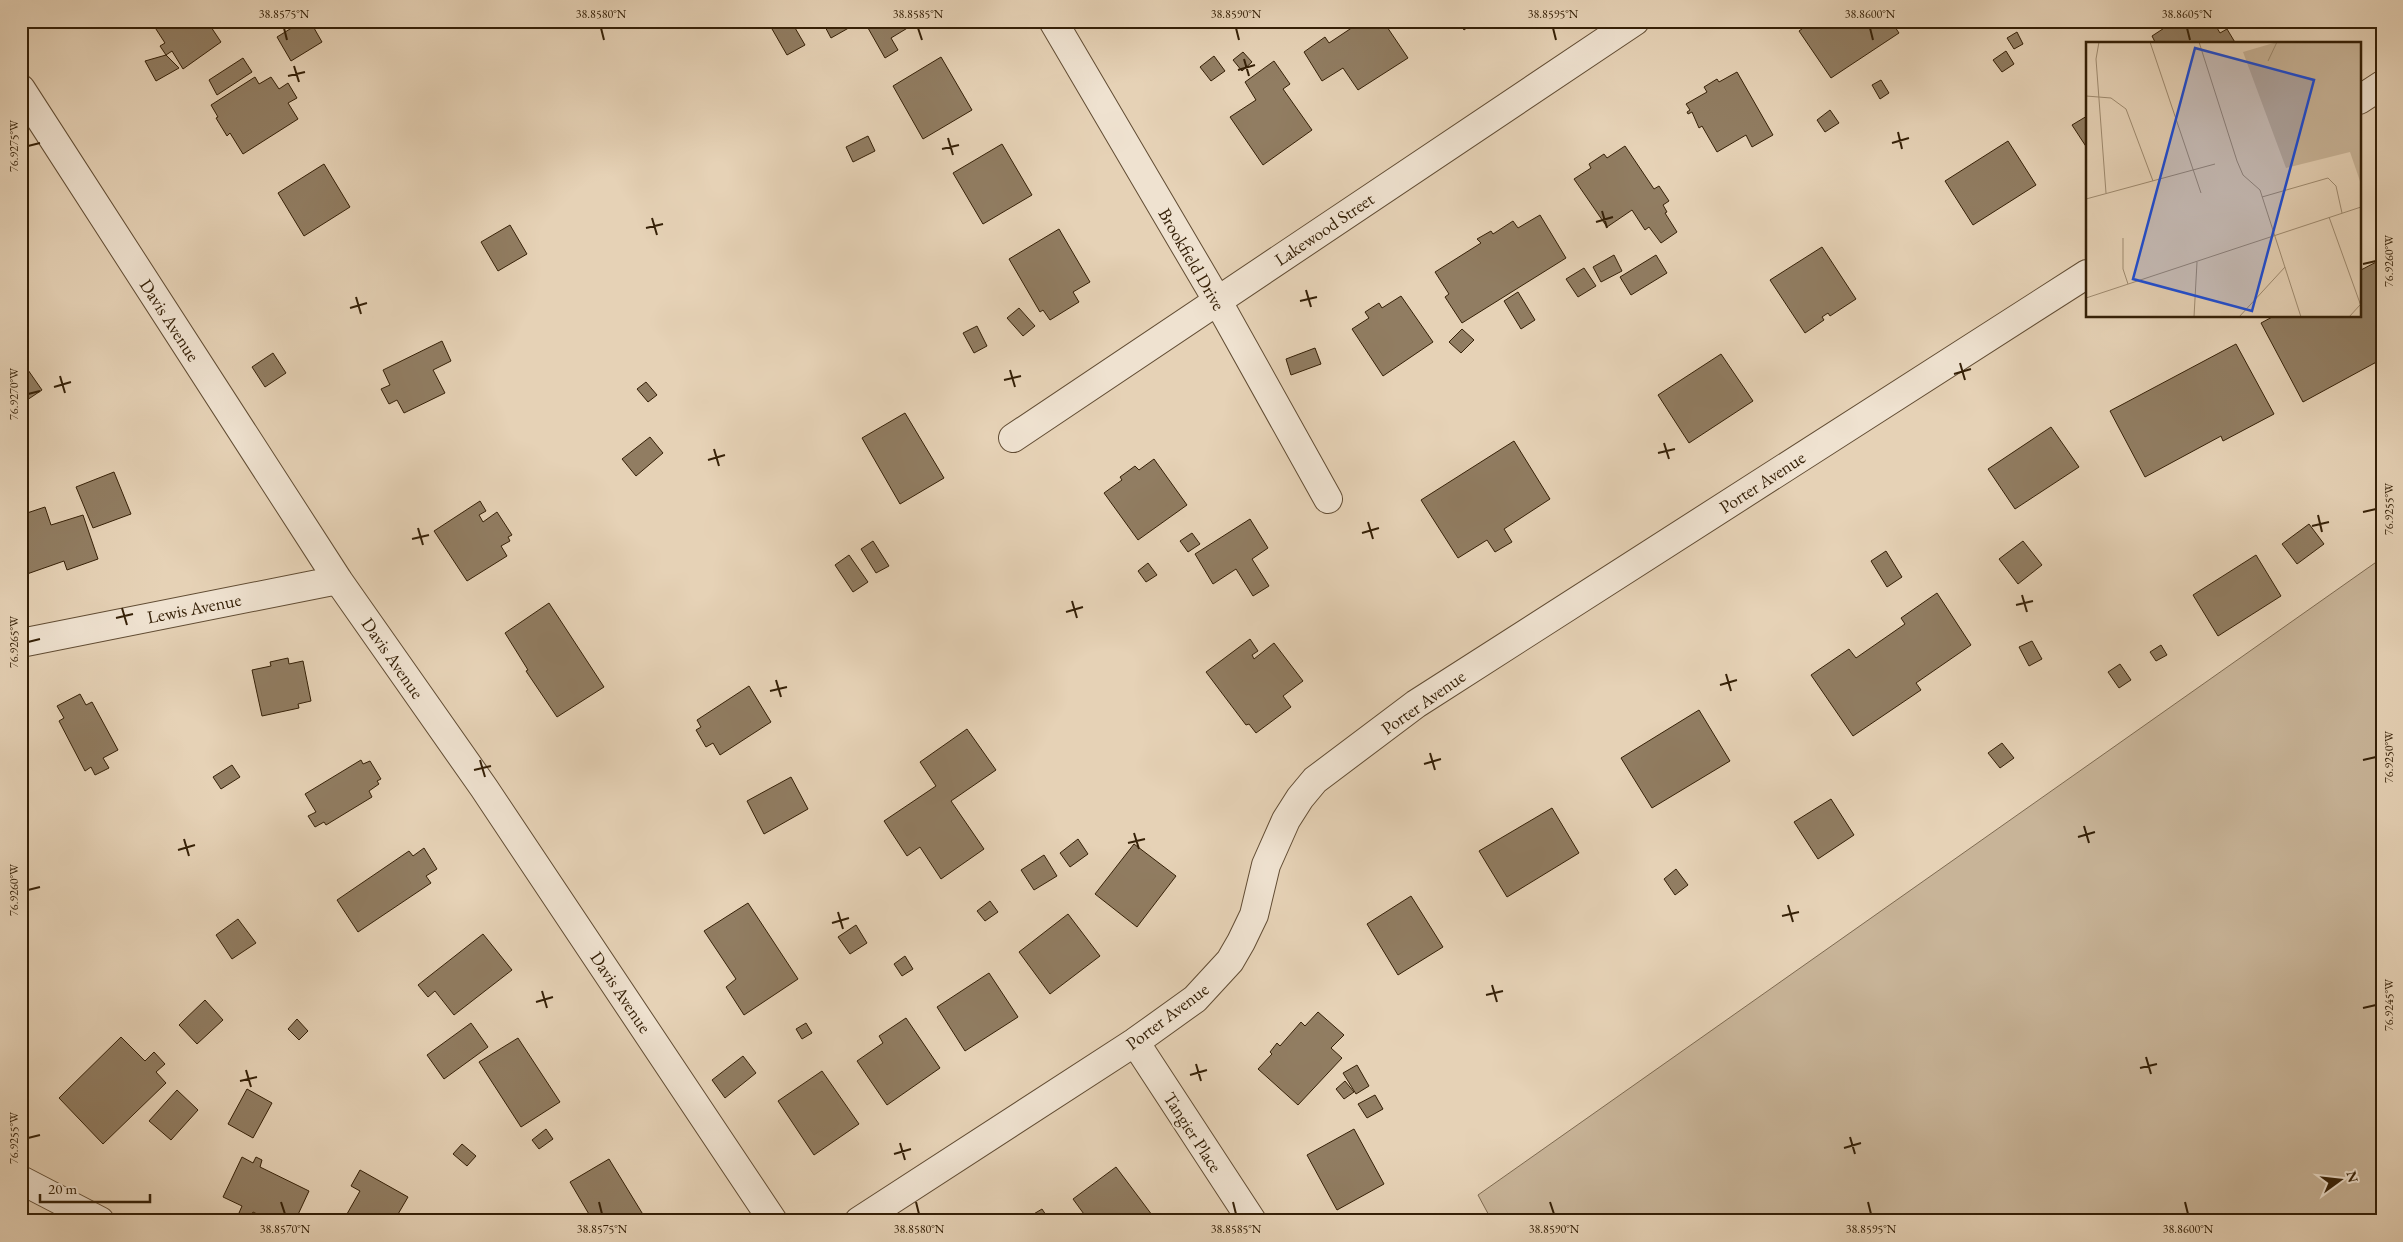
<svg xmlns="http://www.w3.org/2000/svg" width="2403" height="1242" font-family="'EB Garamond',serif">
<rect width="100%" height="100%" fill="#e6d2b6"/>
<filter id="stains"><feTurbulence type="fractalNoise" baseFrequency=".004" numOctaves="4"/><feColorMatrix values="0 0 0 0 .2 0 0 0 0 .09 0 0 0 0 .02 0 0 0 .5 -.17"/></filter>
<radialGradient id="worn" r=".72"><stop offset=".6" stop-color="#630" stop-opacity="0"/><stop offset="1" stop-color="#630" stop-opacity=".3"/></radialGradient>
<path fill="#c8b498" stroke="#7e6a50" d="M 2382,558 L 2382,1221 L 1492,1221 L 1478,1195 Z"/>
<path fill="#917d62" stroke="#352007" d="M 161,21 L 207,21 L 221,42 L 183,69 L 172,51 L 166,55 L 160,46 L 165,43 L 154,26 Z
M 303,21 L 310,21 L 322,42 L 291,61 L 277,37 Z
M 334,21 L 348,21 L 338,27 Z
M 770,21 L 791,21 L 805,45 L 787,55 L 768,22 Z
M 822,21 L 861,21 L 831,38 Z
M 864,21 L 919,21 L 891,38 L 898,50 L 885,58 Z
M 1362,21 L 1383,21 L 1408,58 L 1358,90 L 1343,68 L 1322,81 L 1304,52 L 1325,37 L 1329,43 Z
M 1458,21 L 1476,21 L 1464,30 Z
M 1813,21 L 1891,21 L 1899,33 L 1831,78 L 1799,31 Z
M 2175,21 L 2213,21 L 2220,33 L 2227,29 L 2236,44 L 2156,44 L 2152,36 Z
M 2017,32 L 2023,44 L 2014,49 L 2007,38 Z
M 2006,51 L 2014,64 L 2002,72 L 1993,60 Z
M 1243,52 L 1252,62 L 1242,71 L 1233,60 Z
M 166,55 L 179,68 L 156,81 L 145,61 Z
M 1214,56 L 1225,71 L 1211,81 L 1200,67 Z
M 941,57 L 972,110 L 923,139 L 893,86 Z
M 243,58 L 252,72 L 217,95 L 209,80 Z
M 1274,61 L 1290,84 L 1283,89 L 1312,130 L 1263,165 L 1230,117 L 1256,100 L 1245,82 Z
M 1737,72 L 1773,135 L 1752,147 L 1746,135 L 1717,152 L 1702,126 L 1699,128 L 1692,112 L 1688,114 L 1687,112 L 1690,110 L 1686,104 L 1707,92 L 1704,87 L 1717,79 L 1719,82 Z
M 255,77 L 259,84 L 271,77 L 279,89 L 288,83 L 297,98 L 288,103 L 298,119 L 243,154 L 230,133 L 227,136 L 216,118 L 218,117 L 211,105 Z
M 1881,80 L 1889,93 L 1880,99 L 1872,85 Z
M 1830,110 L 1839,123 L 1825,132 L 1817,120 Z
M 2087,116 L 2087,148 L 2072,125 Z
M 868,136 L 875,151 L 853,162 L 846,147 Z
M 2008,141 L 2036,185 L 1973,225 L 1945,181 Z
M 1002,144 L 1032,195 L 983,224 L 953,173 Z
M 1625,146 L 1654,189 L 1659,186 L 1669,201 L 1663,205 L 1667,212 L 1665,213 L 1677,232 L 1661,243 L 1649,227 L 1645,230 L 1632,210 L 1607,227 L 1574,179 L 1591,168 L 1589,164 L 1604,154 L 1607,158 Z
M 324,164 L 350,207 L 304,236 L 278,193 Z
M 1540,215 L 1566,258 L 1462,323 L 1445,297 L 1449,294 L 1435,272 L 1481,243 L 1477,239 L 1491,231 L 1493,234 L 1513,221 L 1518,228 Z
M 510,225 L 527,254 L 498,271 L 481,242 Z
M 1059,229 L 1090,282 L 1073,292 L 1079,302 L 1050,320 L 1043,310 L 1040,312 L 1009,259 Z
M 1822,247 L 1856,299 L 1830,316 L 1828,313 L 1822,317 L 1824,320 L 1805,333 L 1770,280 Z
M 1614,255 L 1622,271 L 1601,282 L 1593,267 Z
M 1656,255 L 1667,273 L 1631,295 L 1620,277 Z
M 2382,259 L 2382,359 L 2303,402 L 2261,323 L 2274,316 L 2359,316 L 2359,271 Z
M 1584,268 L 1596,286 L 1578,297 L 1566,279 Z
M 1518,292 L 1535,320 L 1521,329 L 1504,301 Z
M 1401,296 L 1433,342 L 1383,376 L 1352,329 L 1369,318 L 1365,312 L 1379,303 L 1382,308 Z
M 1019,308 L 1035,326 L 1023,336 L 1007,318 Z
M 977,326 L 987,346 L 974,353 L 963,333 Z
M 1462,329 L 1474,340 L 1461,353 L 1449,342 Z
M 442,341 L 451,361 L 433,370 L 445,393 L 404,413 L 397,400 L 389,404 L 381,389 L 390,385 L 383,370 Z
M 2236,344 L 2274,414 L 2223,441 L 2221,436 L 2145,477 L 2110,411 Z
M 1315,348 L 1321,364 L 1291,375 L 1286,359 Z
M 273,353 L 286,373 L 265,387 L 252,367 Z
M 1721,354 L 1753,401 L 1689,443 L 1658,395 Z
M 21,360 L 42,390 L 21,404 Z
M 646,382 L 657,395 L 648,402 L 637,389 Z
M 905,413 L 944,478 L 900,504 L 862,438 Z
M 2051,427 L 2079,467 L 2015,509 L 1988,469 Z
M 650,437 L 663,453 L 636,476 L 622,459 Z
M 1514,441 L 1550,499 L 1504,529 L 1512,542 L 1495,552 L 1487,540 L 1458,558 L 1421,500 Z
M 1154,459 L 1187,505 L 1138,540 L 1104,493 L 1122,480 L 1120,477 L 1135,466 L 1139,470 Z
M 114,472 L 131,514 L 93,528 L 76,487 Z
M 480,501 L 486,511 L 479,515 L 483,522 L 497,512 L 512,535 L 508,537 L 510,541 L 501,546 L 507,556 L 467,581 L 434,531 Z
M 45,507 L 51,525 L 83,515 L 98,559 L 67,570 L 64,561 L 27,574 L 23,562 L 21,562 L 21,515 Z
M 1250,519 L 1268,548 L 1252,559 L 1269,586 L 1253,596 L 1236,569 L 1213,584 L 1195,554 Z
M 2309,524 L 2324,544 L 2297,564 L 2282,544 Z
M 1192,533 L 1200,544 L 1188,552 L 1180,541 Z
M 873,541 L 889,566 L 876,573 L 861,549 Z
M 2023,541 L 2042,565 L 2018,584 L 1999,559 Z
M 1886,551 L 1902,577 L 1887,587 L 1871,561 Z
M 849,555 L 868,582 L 853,592 L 835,565 Z
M 2256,555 L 2281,596 L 2218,636 L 2193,595 Z
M 1148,563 L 1157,575 L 1146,582 L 1138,571 Z
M 1937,593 L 1971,645 L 1916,683 L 1921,690 L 1853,736 L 1811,675 L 1849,649 L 1856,658 L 1905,624 L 1901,618 Z
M 549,603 L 604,687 L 557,717 L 526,671 L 528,670 L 505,633 Z
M 1250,639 L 1258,651 L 1252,655 L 1254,659 L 1274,643 L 1303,681 L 1283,696 L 1291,707 L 1256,733 L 1249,724 L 1246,725 L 1206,672 Z
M 2032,641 L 2042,659 L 2029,666 L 2019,647 Z
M 2161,645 L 2167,655 L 2156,661 L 2150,652 Z
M 288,658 L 289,664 L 303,661 L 311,701 L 298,704 L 299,708 L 262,716 L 252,670 L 271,666 L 270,662 Z
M 2120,664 L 2131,680 L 2119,688 L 2108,672 Z
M 749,686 L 771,722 L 720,755 L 713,743 L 706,747 L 696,730 L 701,727 L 697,720 Z
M 80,694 L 86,705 L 92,702 L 118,750 L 103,758 L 109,768 L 95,775 L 91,767 L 85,771 L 59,721 L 64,718 L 57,706 Z
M 1699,710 L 1730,761 L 1652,808 L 1621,758 Z
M 967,729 L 996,770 L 951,801 L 984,849 L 941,879 L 920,847 L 907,856 L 884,821 L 936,786 L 920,762 Z
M 2002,743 L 2014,758 L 2000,768 L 1988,753 Z
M 361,760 L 363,764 L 370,761 L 381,779 L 377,781 L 379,784 L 369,791 L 372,797 L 326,825 L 324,822 L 315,827 L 308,816 L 316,812 L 305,794 Z
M 232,765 L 240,777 L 221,789 L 213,777 Z
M 791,777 L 808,809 L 764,834 L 747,801 Z
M 1831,799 L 1854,835 L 1818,859 L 1794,822 Z
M 1552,808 L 1579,853 L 1507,897 L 1479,851 Z
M 1078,839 L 1088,854 L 1070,867 L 1060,853 Z
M 1134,844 L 1176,876 L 1137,927 L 1095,894 Z
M 424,848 L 437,869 L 426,876 L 431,883 L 358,932 L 337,900 L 409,851 L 413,856 Z
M 1044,855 L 1057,876 L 1034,890 L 1021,870 Z
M 1676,869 L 1688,885 L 1675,895 L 1664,879 Z
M 1411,896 L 1443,947 L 1398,975 L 1367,924 Z
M 990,901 L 998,912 L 985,921 L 977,911 Z
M 748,903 L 798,979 L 744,1015 L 726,987 L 736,979 L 704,931 Z
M 1068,914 L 1100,956 L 1050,994 L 1019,952 Z
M 238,919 L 256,943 L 232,959 L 216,935 Z
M 856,925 L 867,943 L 850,954 L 838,937 Z
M 483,934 L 512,970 L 454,1015 L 435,991 L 428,997 L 418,985 Z
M 905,956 L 913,969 L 902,976 L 894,964 Z
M 989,973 L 1018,1017 L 965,1051 L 937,1007 Z
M 205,1000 L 223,1020 L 197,1044 L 179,1025 Z
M 1318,1012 L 1344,1035 L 1331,1048 L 1342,1058 L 1298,1105 L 1258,1069 L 1272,1054 L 1270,1052 L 1277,1043 L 1280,1046 L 1301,1022 L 1305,1026 Z
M 906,1018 L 940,1068 L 887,1105 L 857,1061 L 883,1043 L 879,1036 Z
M 297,1019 L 308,1031 L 299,1040 L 288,1029 Z
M 471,1023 L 488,1047 L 444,1079 L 427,1055 Z
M 806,1023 L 812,1033 L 802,1039 L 796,1029 Z
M 121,1037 L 145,1061 L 154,1052 L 165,1064 L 156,1072 L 166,1083 L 103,1144 L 59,1098 Z
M 518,1038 L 560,1102 L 521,1127 L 479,1062 Z
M 743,1056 L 756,1073 L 725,1098 L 712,1080 Z
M 1357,1065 L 1369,1086 L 1356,1094 L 1343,1073 Z
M 822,1071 L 859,1124 L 814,1155 L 778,1101 Z
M 1345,1081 L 1354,1092 L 1344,1099 L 1336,1089 Z
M 247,1089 L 272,1103 L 253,1138 L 228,1124 Z
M 177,1090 L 198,1110 L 171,1140 L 149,1121 Z
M 1375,1095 L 1383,1109 L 1367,1118 L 1358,1104 Z
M 546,1129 L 553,1139 L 539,1149 L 532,1140 Z
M 1354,1129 L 1384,1184 L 1337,1210 L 1307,1155 Z
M 462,1144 L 476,1156 L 467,1166 L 453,1154 Z
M 242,1157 L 253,1163 L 256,1157 L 262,1160 L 260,1167 L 309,1191 L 295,1221 L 271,1221 L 253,1212 L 250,1218 L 239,1213 L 242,1206 L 223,1197 Z
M 609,1159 L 647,1221 L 593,1221 L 570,1182 Z
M 1116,1167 L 1155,1219 L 1152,1221 L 1089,1221 L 1073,1199 Z
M 360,1170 L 408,1197 L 394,1221 L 343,1221 L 360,1191 L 351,1186 Z
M 1042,1209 L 1050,1221 L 1022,1221 Z"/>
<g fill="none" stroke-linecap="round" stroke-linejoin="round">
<defs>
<path id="street" d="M 1053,21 L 1217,300 L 1328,499
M 21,89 L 338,580 L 484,788 L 773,1221
M 2359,100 L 2382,85
M 1013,438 L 1635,21
M 21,643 L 338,580
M 1135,1042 L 1252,1221
M 21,1180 L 100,1221
M 859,1221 L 1135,1042 L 1195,999 L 1230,961 L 1241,942 L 1254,915 L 1266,865 L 1286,820 L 1300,798 L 1315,780 L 1416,704 L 2087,274"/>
</defs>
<use href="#street" stroke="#614c33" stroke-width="30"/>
<use href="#street" stroke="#efe2d0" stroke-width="28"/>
</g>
<path fill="none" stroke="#352007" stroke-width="2" d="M 284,28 L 287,40M 601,28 L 604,40M 918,28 L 922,40M 1236,28 L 1239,40M 1553,28 L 1556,40M 1870,28 L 1873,40M 2187,28 L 2190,40M 1244,59 L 1249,76M 294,66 L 299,82M 1238,70 L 1255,65M 288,76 L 305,72M 1898,132 L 1902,149M 948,138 L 953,155M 1892,143 L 1909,138M 28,146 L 40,143M 942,149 L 959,145M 1602,211 L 1607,228M 652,218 L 657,235M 1596,222 L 1613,217M 646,228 L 663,224M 2363,264 L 2376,261M 1306,290 L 1311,307M 356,297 L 361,314M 1300,301 L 1317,297M 350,308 L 367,303M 1960,363 L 1965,380M 1010,370 L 1015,387M 1954,374 L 1971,369M 60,376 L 65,393M 1004,380 L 1021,376M 54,387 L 71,382M 28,394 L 40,391M 1664,443 L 1669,459M 714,449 L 719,466M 1658,453 L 1675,449M 708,460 L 725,455M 2363,512 L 2376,509M 2318,515 L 2322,532M 1368,522 L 1373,539M 2312,526 L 2329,522M 418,528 L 423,545M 1362,533 L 1379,528M 412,539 L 429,535M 2022,595 L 2027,612M 1072,601 L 1077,618M 2016,605 L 2033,601M 122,608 L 127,625M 1066,612 L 1083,607M 116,618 L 133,614M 28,642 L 40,639M 1726,674 L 1731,691M 776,680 L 781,697M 1720,685 L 1737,680M 770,691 L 787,687M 1430,753 L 1435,770M 480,760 L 485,777M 2363,760 L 2376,757M 1424,764 L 1441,759M 474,770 L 491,766M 2084,826 L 2089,843M 1134,833 L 1139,849M 2078,837 L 2095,832M 184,839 L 189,856M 1128,843 L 1145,839M 178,850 L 195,845M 28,890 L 40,887M 1788,905 L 1793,922M 838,912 L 843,929M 1782,916 L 1799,912M 832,923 L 849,918M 1492,985 L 1497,1002M 542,991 L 547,1008M 1486,995 L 1503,991M 536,1002 L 553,997M 2363,1008 L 2376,1005M 2146,1057 L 2151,1074M 1196,1064 L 1201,1081M 2140,1068 L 2157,1064M 246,1070 L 251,1087M 1190,1075 L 1207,1070M 240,1081 L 257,1077M 1850,1137 L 1855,1154M 28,1138 L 40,1135M 900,1143 L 905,1160M 1844,1148 L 1861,1143M 894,1154 L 911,1149M 281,1202 L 285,1214M 599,1202 L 602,1214M 916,1202 L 919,1214M 1233,1202 L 1236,1214M 1550,1202 L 1554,1214M 1868,1202 L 1871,1214M 2185,1202 L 2188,1214"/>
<g text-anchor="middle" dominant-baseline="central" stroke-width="4" stroke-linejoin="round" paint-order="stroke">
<g font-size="18" fill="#352007" stroke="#efe2d0">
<text transform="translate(1324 229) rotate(-34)">Lakewood Street</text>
<text transform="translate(1192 259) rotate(60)">Brookfield Drive</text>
<text transform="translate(170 320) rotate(57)">Davis Avenue</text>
<text transform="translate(1762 482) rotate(-33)">Porter Avenue</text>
<text transform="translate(194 608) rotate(-11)">Lewis Avenue</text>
<text transform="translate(393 658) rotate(55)">Davis Avenue</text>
<text transform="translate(1423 702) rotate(-35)">Porter Avenue</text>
<text transform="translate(621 992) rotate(56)">Davis Avenue</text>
<text transform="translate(1167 1016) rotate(-37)">Porter Avenue</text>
<text transform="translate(1193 1132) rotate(57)">Tangier Place</text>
</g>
</g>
<g transform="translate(2086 42)">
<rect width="275" height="275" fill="#e6d2b6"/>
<path d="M 191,0 L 275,0 L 275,142 L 264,110 L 200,126 L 157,10 Z" fill="#c8b498"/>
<path fill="none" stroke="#9f8b70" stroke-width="1" d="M 13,0 L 10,17 L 20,151M 64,0 L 115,151M 113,0 L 151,119 L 157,133 L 174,148 L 215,275M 182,19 L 191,0M 0,54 L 25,56 L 40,67 L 67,139M 176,155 L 242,136 L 250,144 L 256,171M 0,157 L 129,122M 243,175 L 275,264M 37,196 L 37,227 L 42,242M 0,256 L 275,165M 108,275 L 111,220M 153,275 L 199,225M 263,275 L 274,263"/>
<path fill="#1d4ed8" fill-opacity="0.15" stroke="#1d4ed8" stroke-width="2.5" d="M 109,6 L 228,38 L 166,269 L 47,237 Z"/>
<rect width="275" height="275" fill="none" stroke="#352007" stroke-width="2.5"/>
</g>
<rect width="2403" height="1242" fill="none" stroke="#e6d2b6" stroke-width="55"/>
<g transform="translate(2340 1180) rotate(75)" stroke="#efe2d0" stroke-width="4" paint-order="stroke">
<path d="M0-4L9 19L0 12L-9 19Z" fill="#352007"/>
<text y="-8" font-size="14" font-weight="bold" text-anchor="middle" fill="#352007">N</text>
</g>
<path d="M40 1194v8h110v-8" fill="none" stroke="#352007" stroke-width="2.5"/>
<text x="48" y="1194" font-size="15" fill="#352007" stroke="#efe2d0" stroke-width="4" paint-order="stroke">20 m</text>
<rect x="28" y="28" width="2348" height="1186" fill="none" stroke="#352007" stroke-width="2"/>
<g font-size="12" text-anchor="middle" fill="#352007">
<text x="284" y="18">38.8575°N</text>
<text x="601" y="18">38.8580°N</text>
<text x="918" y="18">38.8585°N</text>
<text x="1236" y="18">38.8590°N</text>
<text x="1553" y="18">38.8595°N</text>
<text x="1870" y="18">38.8600°N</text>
<text x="2187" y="18">38.8605°N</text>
<text transform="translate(14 146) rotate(-90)" y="4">76.9275°W</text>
<text transform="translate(2389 261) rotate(-90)" y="4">76.9260°W</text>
<text transform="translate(14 394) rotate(-90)" y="4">76.9270°W</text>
<text transform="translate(2389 509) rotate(-90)" y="4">76.9255°W</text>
<text transform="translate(14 642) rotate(-90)" y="4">76.9265°W</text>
<text transform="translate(2389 757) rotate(-90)" y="4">76.9250°W</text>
<text transform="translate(14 890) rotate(-90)" y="4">76.9260°W</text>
<text transform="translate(2389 1005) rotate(-90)" y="4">76.9245°W</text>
<text transform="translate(14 1138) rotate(-90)" y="4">76.9255°W</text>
<text x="285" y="1233">38.8570°N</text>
<text x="602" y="1233">38.8575°N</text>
<text x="919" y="1233">38.8580°N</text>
<text x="1236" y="1233">38.8585°N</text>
<text x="1554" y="1233">38.8590°N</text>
<text x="1871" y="1233">38.8595°N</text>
<text x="2188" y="1233">38.8600°N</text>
</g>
<rect width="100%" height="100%" filter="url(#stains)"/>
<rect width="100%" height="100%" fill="url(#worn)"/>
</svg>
